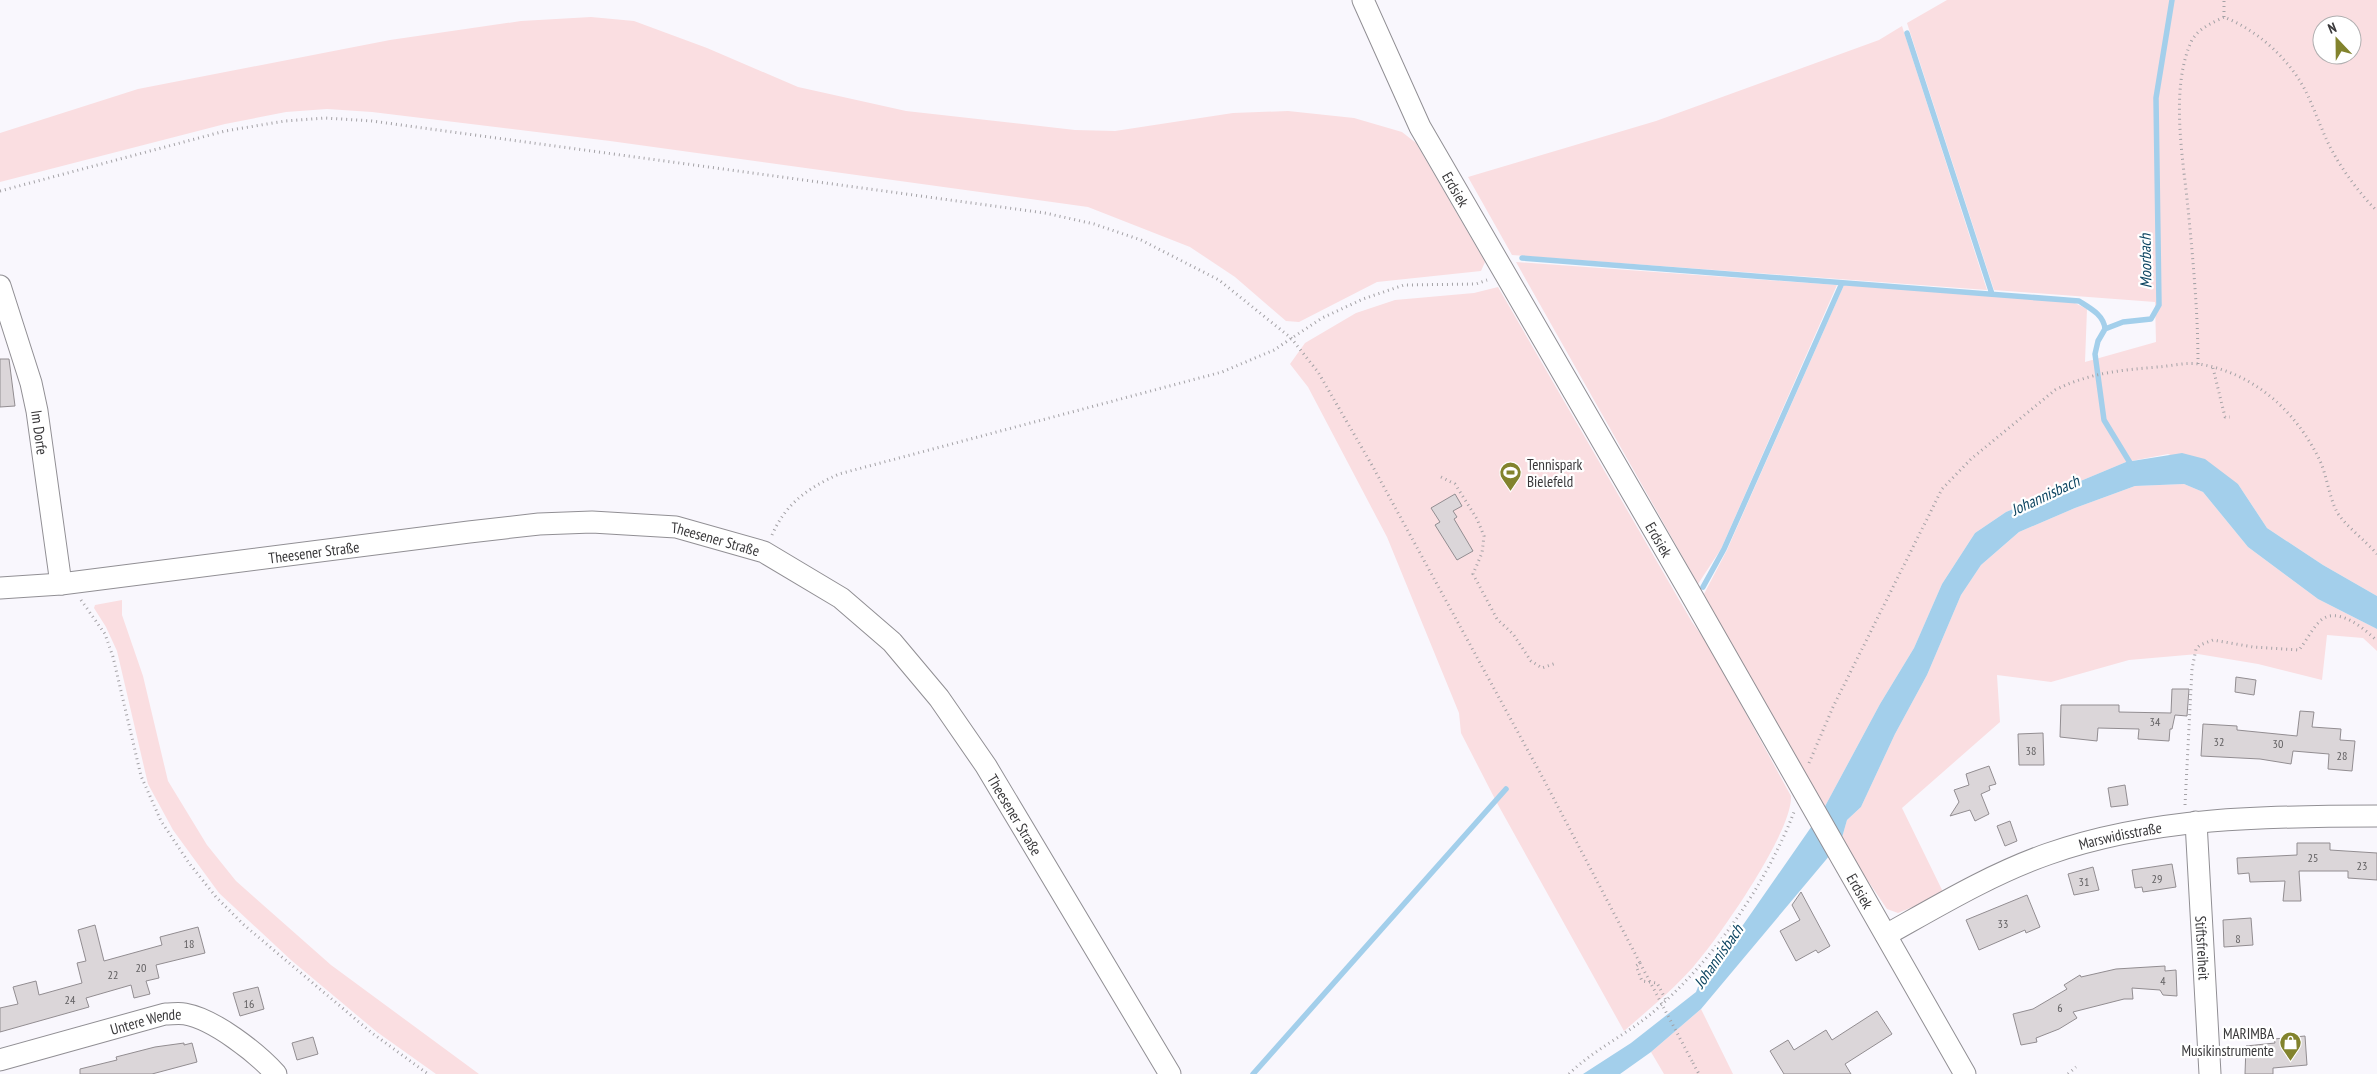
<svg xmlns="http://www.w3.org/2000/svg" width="2377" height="1074" font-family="'PT Sans Narrow',sans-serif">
<rect width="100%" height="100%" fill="#f9f7fd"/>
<path fill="#fadee1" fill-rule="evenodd" d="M 1947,0 L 2377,0 L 2377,596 L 2323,565 L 2267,528 L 2238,484 L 2168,454 L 2126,462 L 2006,512 L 1975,533 L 1942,584 L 1914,648 L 1880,704 L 1823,810 L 1704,594 L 1727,550 L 1844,285 L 2073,302 L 2087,309 L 2085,362 L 2156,342 L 2155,302 L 1994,290 L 1907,23 ZM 2322,25 L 2352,25 L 2352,55 L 2322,55 Z
M 591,17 L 634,21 L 707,48 L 798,87 L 906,111 L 1075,130 L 1115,131 L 1233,113 L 1288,111 L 1354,118 L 1402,132 L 1416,143 L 1485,262 L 1481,271 L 1377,282 L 1299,322 L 1286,321 L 1235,277 L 1190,247 L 1088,207 L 610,141 L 372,112 L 327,109 L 286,112 L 225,124 L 0,182 L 0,133 L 138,89 L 390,40 L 521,21 Z
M 1902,26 L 1987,290 L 1512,255 L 1468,177 L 1656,121 L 1879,40 Z
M 1516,262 L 1837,285 L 1721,549 L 1698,584 Z
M 1498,287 L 1692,622 L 1709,646 L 1791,796 C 1793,831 1719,938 1694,966 C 1673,990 1648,1010 1624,1031 L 1497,803 L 1461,733 L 1459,713 L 1387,537 L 1308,387 L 1290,364 L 1305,343 L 1356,313 L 1395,300 L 1474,293 Z
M 2184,484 L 2203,492 L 2248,547 L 2318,599 L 2377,629 L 2377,651 L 2363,638 L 2327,635 L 2322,680 L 2258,664 L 2198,654 L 2129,660 L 2051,682 L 1997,675 L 2000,722 L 1902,808 L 1944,894 L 1898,913 L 1887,909 L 1841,841 L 1847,820 L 1861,807 L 1895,734 L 1927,675 L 1961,595 L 1981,565 L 2019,532 L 2075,508 L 2135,486 Z
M 122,600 L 122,615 L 143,676 L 168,781 L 207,845 L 236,881 L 331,965 L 479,1074 L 436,1074 L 377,1032 L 291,960 L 219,893 L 173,830 L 148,784 L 117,651 L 106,627 L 94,608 L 95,605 Z
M 1701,1009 L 1733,1074 L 1664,1074 L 1651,1052 Z"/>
<path fill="#a3cfeb" d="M 2182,453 L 2205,459 L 2238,484 L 2267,528 L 2323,565 L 2377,596 L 2377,629 L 2318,599 L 2248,547 L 2203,492 L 2184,484 L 2135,486 L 2075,508 L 2019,532 L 1981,565 L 1961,595 L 1927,675 L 1895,734 L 1861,807 L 1847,820 L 1841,841 L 1825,861 L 1701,1009 L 1651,1052 L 1620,1074 L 1583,1074 L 1631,1043 L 1696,992 L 1701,979 L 1719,960 L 1731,939 L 1743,925 L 1823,810 L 1880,704 L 1914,648 L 1942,584 L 1975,533 L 2006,512 L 2126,462 Z"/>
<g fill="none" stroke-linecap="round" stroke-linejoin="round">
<path stroke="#a3cfeb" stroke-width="5.5" d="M 1907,33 L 1992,294
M 1522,258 L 2079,301 C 2090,308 2104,315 2105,329
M 2132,466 L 2104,420 L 2095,354 L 2098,341 L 2105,329 L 2123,322 L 2151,319 L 2159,305 L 2156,98 L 2172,0
M 1703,587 L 1724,549 L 1842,283
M 1253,1074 L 1506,789"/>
</g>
<path fill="#dbd6d9" stroke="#928d91" d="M 0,359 L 9,359 L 15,406 L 0,407 Z
M 1455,494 L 1462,506 L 1453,511 L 1457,517 L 1454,519 L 1473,551 L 1457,560 L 1435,525 L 1440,522 L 1431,508 Z
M 2236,677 L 2256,680 L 2254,695 L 2235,692 Z
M 2172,689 L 2189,689 L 2187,716 L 2175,715 L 2172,729 L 2170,729 L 2169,741 L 2138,739 L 2139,729 L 2098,728 L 2097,741 L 2060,737 L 2061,705 L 2119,705 L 2119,712 L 2171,713 Z
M 2300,711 L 2314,712 L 2312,727 L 2341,729 L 2340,740 L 2355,741 L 2352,771 L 2328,769 L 2329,754 L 2293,751 L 2291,764 L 2260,759 L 2201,756 L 2203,724 L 2237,726 L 2237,730 L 2297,736 Z
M 2043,733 L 2044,765 L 2019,765 L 2018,734 Z
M 1989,766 L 1996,784 L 1989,786 L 1990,790 L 1981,794 L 1989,814 L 1975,821 L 1970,810 L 1950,816 L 1959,802 L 1954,790 L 1969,785 L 1966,774 Z
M 2125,785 L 2128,805 L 2111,807 L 2108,788 Z
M 2010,821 L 2017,841 L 2005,846 L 1997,826 Z
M 2297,843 L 2330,843 L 2330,850 L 2377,853 L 2377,880 L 2348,878 L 2348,871 L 2299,871 L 2301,901 L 2283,901 L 2285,881 L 2250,882 L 2249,873 L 2238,874 L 2237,858 L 2297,855 Z
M 2172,864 L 2176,887 L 2143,892 L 2142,887 L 2135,888 L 2132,870 Z
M 2093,867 L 2099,890 L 2074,895 L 2068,874 Z
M 1801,892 L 1830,946 L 1818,953 L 1816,950 L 1796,961 L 1780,931 L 1800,920 L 1792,905 Z
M 2027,895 L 2040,927 L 2026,933 L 2025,930 L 1979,950 L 1966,920 Z
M 2251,918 L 2253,945 L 2224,947 L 2223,920 Z
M 95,925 L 104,961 L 162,945 L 160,937 L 198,927 L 205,953 L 156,965 L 159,978 L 146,981 L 150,994 L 134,998 L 131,985 L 86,998 L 89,1007 L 0,1032 L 0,1008 L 18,1004 L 13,987 L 36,981 L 39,995 L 82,983 L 77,963 L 86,961 L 78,930 Z
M 2165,966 L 2165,971 L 2176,970 L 2177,996 L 2163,995 L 2160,990 L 2132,988 L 2133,999 L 2124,999 L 2073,1012 L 2077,1018 L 2059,1029 L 2036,1038 L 2037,1042 L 2021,1045 L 2013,1014 L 2033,1009 L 2067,989 L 2064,985 L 2080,975 L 2081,977 L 2116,969 Z
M 258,987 L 264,1009 L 240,1016 L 233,993 Z
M 1877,1011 L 1892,1034 L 1845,1064 L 1851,1074 L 1784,1074 L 1770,1051 L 1788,1040 L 1794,1050 L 1826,1030 L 1832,1040 Z
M 2305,1036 L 2307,1065 L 2273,1068 L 2273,1074 L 2245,1074 L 2246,1046 L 2275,1043 L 2274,1039 Z
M 313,1037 L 318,1054 L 297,1060 L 292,1043 Z
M 184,1043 L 184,1045 L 192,1043 L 197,1062 L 152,1074 L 80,1074 L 80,1069 L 117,1060 L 116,1057 L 155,1047 Z"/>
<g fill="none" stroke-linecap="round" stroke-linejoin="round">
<defs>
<g id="minor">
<path id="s1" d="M 1363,0 L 1420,127 L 1688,589 L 1965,1074"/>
<path id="s2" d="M 0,286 L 31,383 L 37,411 L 61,584"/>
<path id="s3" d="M 0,588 L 61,584 L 469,532 L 539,524 L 592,522 L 676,527 L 764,552 L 841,598 L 892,642 L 939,698 L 986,766 L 1170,1074"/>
<path id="s4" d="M 2196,822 L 2210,1074"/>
<path id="s5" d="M 1886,935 C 1938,906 1991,874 2048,854 C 2153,817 2266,816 2377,816"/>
<path id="s6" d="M 0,1060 L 165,1014 C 172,1014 179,1013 185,1014 C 214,1019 257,1053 276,1074"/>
</g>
</defs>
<use href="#minor" stroke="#918f94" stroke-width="23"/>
<path stroke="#a4a2a6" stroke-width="3" stroke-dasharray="1 4" stroke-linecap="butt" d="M 2224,17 L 2224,0
M 0,191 L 225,131 L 285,121 L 325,118 L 372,121 L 1045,213 L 1094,224 L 1141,240 L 1219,280 L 1291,338 L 1318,372 L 1373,467 L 1544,780 L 1640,963 L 1636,966 L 1642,981 L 1657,983 L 1666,1000
M 2198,364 C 2198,312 2193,260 2188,208 C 2183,158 2170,90 2191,42 C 2197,29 2212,23 2224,17 C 2256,30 2285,55 2303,86 C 2315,108 2322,134 2335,156 C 2346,175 2361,195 2377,211
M 2213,368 L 2225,417 L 2230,417
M 1441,477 L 1455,484 L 1477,519 L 1484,536 L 1482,553 L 1473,574 L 1497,619 L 1513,634 L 1531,661 L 1542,668 L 1556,663
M 772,535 C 786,503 808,488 839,474 L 1222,372 L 1274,350 L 1322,318 L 1363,299 L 1404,285 L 1476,284 L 1487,280
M 81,600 L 105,634 L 113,657 L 141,776 L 161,821 L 189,863 L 216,897 L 244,925 L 372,1033 L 428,1074
M 1809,763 L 1833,707 L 1942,489 L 1971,459 L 2055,390 C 2089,373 2121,370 2158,367 C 2171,366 2187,362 2199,364 C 2255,373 2298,413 2321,463 C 2327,478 2329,495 2336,510 C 2341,522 2367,542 2377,554
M 2185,805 L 2192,669 L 2196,649 L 2200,645 L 2213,640 L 2253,647 L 2299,650 C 2306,641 2312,629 2320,621 C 2337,605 2365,629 2377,641
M 1693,1063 L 1699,1074
M 1569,1074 C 1593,1050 1626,1035 1652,1013 C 1712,962 1766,885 1794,812
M 2068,1074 L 2076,1067"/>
<use href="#minor" stroke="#fff" stroke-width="21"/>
<path stroke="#a4a2a6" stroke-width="3" stroke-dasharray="1 4" stroke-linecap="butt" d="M 1640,963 L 1693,1063"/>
</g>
<defs>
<symbol id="stadium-pin" viewBox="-11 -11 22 30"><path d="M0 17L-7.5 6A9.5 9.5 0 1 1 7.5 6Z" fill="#82832d" stroke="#fff"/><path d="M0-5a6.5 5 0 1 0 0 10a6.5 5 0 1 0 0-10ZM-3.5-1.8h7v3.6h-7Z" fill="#fff"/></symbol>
<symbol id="shop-pin" viewBox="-11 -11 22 30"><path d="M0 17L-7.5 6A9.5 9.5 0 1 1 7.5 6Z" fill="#82832d" stroke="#fff"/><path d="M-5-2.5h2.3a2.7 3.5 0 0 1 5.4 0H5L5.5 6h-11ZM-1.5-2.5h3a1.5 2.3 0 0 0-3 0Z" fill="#fff"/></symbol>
</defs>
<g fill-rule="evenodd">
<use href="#stadium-pin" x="1498" y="460" width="25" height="34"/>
<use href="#shop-pin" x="2278" y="1030" width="25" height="34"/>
</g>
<g text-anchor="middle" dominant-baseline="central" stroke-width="4.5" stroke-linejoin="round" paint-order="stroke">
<g font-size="12" fill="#626062">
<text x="2155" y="721">34</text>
<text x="2219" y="741">32</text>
<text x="2278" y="743">30</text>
<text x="2031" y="750">38</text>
<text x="2342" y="755">28</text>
<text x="2313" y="857">25</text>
<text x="2362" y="865">23</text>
<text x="2157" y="878">29</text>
<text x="2084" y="881">31</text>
<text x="2003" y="923">33</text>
<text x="2238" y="938">8</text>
<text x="189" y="943">18</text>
<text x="141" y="967">20</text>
<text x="113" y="974">22</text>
<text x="2163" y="980">4</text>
<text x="70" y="999">24</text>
<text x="249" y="1003">16</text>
<text x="2060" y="1007">6</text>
</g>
<g font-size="15" fill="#39383a" stroke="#fff">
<text stroke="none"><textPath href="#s1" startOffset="211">Erdsiek</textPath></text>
<text stroke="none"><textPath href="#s2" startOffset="152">Im Dorfe</textPath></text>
<text stroke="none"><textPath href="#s1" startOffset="616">Erdsiek</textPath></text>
<text stroke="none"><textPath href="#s3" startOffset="721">Theesener Straße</textPath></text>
<text stroke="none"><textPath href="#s3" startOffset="316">Theesener Straße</textPath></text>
<text stroke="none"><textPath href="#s3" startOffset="1141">Theesener Straße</textPath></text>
<text stroke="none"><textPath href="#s5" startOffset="256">Marswidisstraße</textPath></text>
<text stroke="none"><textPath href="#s1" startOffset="1021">Erdsiek</textPath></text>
<text stroke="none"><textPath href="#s4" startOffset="126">Stiftsfreiheit</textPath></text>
<text stroke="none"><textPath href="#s6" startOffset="151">Untere Wende</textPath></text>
</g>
<g font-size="15" fill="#39383a" stroke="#fff" text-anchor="start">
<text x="1527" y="464">Tennispark<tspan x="1527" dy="17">Bielefeld</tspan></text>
<text x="2274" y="1033" text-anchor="end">MARIMBA<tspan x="2274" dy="17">Musikinstrumente</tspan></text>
</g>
<g font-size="16" font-style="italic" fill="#0e4662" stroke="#fff">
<text transform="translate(2145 261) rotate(-91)">Moorbach</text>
<text transform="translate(2045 495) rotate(-25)">Johannisbach</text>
<text transform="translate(1718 956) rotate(-55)">Johannisbach</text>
</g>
</g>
<g transform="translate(2337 40) rotate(338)"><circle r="24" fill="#ffffff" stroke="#b0afb0"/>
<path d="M0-4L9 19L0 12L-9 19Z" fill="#82832d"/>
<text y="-8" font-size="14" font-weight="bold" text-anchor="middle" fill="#39383a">N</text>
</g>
</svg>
